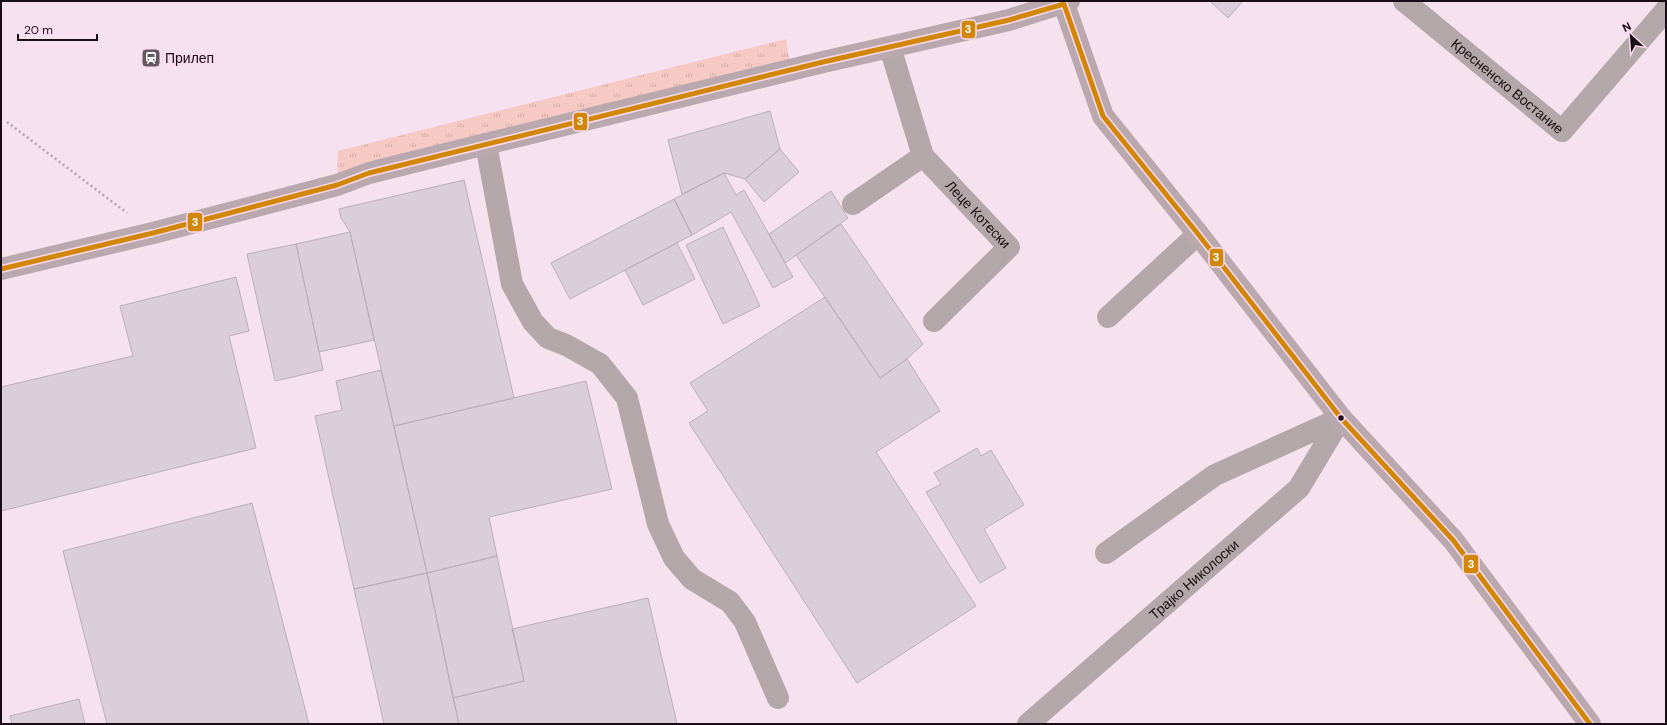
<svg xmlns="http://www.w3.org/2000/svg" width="1667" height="725" font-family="'DM Sans',sans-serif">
<defs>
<pattern id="grass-tufts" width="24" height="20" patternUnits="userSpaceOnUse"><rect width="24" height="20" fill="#f6c9c4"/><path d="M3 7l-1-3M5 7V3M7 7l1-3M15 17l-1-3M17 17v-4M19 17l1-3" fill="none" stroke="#d2aba8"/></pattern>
</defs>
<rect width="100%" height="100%" fill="#f5e2ee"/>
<path fill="url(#grass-tufts)" d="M 786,39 L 791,70 L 337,185 L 338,151 Z"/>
<path fill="#daceda" stroke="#baaeba" d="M 1210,1 L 1243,1 L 1228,18 Z
M 770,111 L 780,149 L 745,179 L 724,173 L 682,194 L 668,140 Z
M 780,149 L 799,172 L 764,202 L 745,179 Z
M 724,173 L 736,195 L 744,190 L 793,277 L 773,288 L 731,212 L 692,235 L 674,199 Z
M 464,180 L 514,398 L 394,426 L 350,232 L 341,218 L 339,209 Z
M 831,191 L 848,218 L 785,263 L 769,234 Z
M 674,199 L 692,235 L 570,299 L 551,263 Z
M 841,224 L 923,344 L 907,359 L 880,378 L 796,255 Z
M 723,227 L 760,306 L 723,324 L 686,245 Z
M 350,232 L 374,340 L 319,352 L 296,244 Z
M 677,243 L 695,279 L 643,305 L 625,270 Z
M 296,244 L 323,370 L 275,381 L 247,254 Z
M 236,277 L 249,331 L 229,336 L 256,448 L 1,511 L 1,387 L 133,356 L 120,306 Z
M 825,297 L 880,378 L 907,359 L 940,411 L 876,452 L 976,606 L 857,683 L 689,423 L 708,411 L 690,383 Z
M 381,370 L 427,573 L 354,589 L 315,416 L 342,410 L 336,381 Z
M 586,381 L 612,489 L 489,517 L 497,556 L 427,573 L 394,426 Z
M 977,448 L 981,456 L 991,450 L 1024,505 L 984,529 L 1006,568 L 980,583 L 926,492 L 941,484 L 934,473 Z
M 252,503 L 309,724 L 107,724 L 63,551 Z
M 497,556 L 524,681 L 453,698 L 427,573 Z
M 427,573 L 459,724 L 384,724 L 354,589 Z
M 648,598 L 677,724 L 459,724 L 453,698 L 524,681 L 512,629 Z
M 79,699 L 85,724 L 12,724 L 10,716 Z"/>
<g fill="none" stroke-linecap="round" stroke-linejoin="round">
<path stroke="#b0a4a9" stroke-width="2.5" stroke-dasharray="2 3" stroke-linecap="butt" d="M 7,122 L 127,213"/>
<g stroke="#b4a7aa" stroke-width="22">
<path id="s1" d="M 1404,1 L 1562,131 L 1666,10"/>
<path id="s2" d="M 890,47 L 923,156 L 1009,247 L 934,321"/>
<path d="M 486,144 L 512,284 L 533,322 L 548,338 L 566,345 L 600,364 L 627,398 L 658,524 L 674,558 L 692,579 L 730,602 L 745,622 L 778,698"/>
<path d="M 853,204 L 923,156"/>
<path d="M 1108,317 L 1198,234"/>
<path d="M 1106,553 L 1215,475 L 1341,418"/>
<path id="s3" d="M 1028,724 L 1299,488 L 1341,418"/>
</g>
<path stroke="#b9a8ae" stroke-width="22" d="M 1064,4 L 1103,116 L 1198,234 L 1341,418 L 1453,540 L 1590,724
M 1,269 L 153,233 L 337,185 L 369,173 L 486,144 L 823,62 L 1009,20 L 1069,1"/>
<defs>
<path id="bus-1" d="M 1,269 L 153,233 L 337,185 L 369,173 L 823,62 L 1009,20 L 1064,4 L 1103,116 L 1198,234 L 1341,418 L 1453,540 L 1590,724"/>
</defs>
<use href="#bus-1" stroke="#fddaf0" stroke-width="8"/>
<use href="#bus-1" stroke="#d18704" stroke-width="5"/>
</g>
<defs>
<symbol id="station-square" viewBox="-11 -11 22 22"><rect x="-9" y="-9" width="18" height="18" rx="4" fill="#655860" stroke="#fddaf0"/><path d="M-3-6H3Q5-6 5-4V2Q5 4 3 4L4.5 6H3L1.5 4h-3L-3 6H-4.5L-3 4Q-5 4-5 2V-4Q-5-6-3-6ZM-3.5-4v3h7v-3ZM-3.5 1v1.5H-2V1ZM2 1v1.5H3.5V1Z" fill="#fff"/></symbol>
</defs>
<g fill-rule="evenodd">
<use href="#station-square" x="140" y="47" width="22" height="22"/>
</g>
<circle fill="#180d14" stroke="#fddaf0" stroke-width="1.5" cx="1341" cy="418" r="3.5"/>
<g text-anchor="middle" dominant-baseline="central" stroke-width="3" stroke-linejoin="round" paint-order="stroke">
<g font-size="14" fill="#180d14" stroke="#fddaf0" text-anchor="start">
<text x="165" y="58">Прилеп</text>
</g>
<g font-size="14" fill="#180d14" stroke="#fddaf0">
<text stroke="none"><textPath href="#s1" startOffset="134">Кресненско Востание</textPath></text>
<text stroke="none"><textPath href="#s2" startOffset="194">Леце Котески</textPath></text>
<text stroke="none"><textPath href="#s3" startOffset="220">Трајко Николоски</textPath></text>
</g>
</g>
<g stroke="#fddaf0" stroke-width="1.5">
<rect x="961" y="20" width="15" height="19" rx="4" fill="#d18704"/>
<rect x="573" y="112" width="15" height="19" rx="4" fill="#d18704"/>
<rect x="187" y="212" width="16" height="20" rx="4" fill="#d18704"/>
<rect x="1209" y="248" width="15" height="19" rx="4" fill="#d18704"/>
<rect x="1463" y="554" width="16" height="20" rx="4" fill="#d18704"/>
</g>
<g font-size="11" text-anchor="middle" font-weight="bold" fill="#fff">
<text x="968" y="33">3</text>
<text x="580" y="125">3</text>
<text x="195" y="226">3</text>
<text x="1216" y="261">3</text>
<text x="1471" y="568">3</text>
</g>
<rect width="1667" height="725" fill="none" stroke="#180d14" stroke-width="4"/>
<g transform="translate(1631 36) rotate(334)" stroke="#fddaf0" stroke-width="3" paint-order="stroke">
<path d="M0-3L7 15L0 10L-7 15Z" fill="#180d14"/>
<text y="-6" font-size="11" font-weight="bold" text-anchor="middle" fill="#180d14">N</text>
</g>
<path d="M18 34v6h79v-6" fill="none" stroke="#180d14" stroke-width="2"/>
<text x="24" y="34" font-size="12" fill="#180d14" stroke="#fddaf0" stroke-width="3" paint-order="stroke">20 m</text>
</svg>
